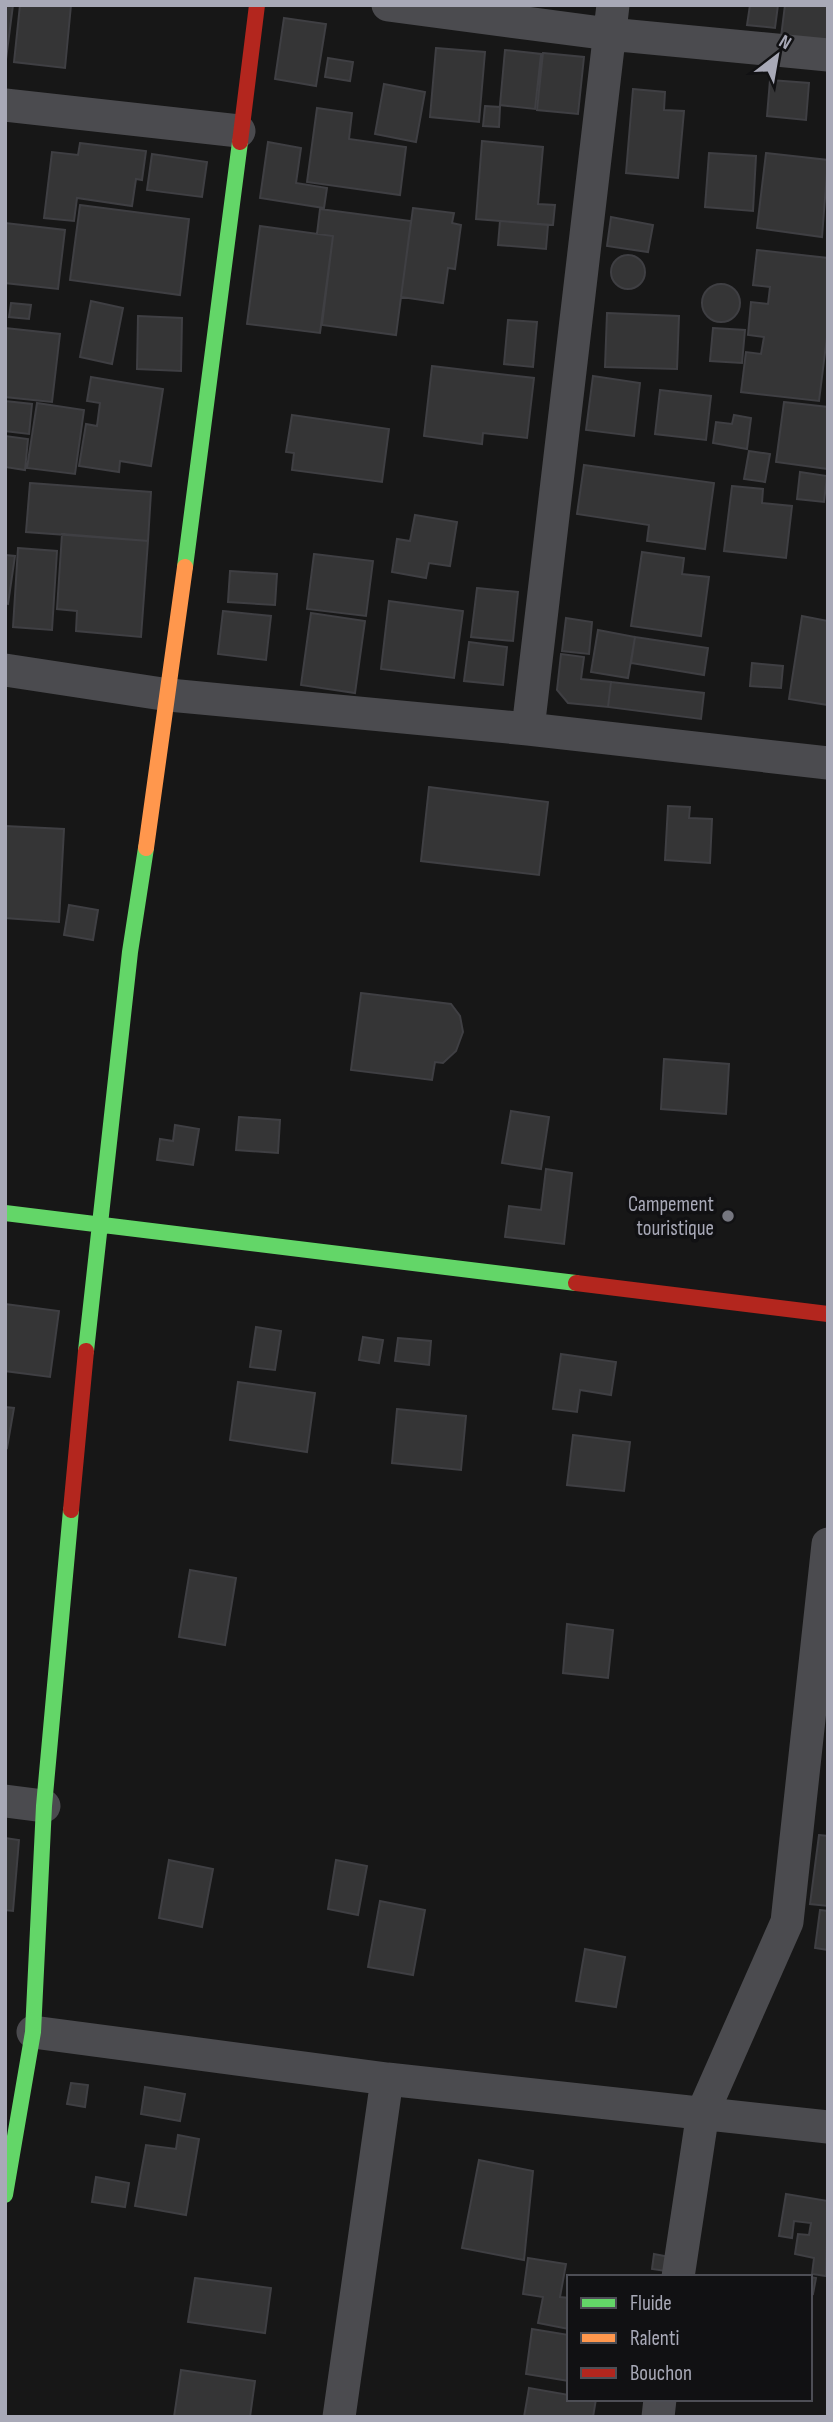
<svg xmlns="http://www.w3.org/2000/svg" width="833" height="2422" font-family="'Sofia Sans Condensed',sans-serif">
<rect width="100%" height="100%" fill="#171717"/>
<path fill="#353536" stroke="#3f3f43" stroke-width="2" d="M 5,5 L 13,5 L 5,67 Z
M 20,5 L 71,5 L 65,68 L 14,62 Z
M 750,5 L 778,5 L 775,28 L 747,25 Z
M 785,5 L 828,5 L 828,42 L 781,37 Z
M 284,18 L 326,24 L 316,86 L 275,79 Z
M 436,48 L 485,52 L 479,122 L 430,117 Z
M 505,50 L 541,54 L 535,109 L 500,105 Z
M 543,53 L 584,57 L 578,114 L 537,110 Z
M 328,58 L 353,62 L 350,81 L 325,77 Z
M 770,80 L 809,83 L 806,120 L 767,116 Z
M 384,84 L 425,92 L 416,142 L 375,134 Z
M 633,89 L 665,92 L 664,110 L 684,111 L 678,178 L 626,173 Z
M 485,106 L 500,107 L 499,127 L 483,126 Z
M 317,108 L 352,113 L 349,139 L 406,147 L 400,195 L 307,182 Z
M 482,141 L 543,147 L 538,204 L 555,205 L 553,225 L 476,219 Z
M 268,142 L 301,148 L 296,183 L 327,188 L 324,208 L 260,198 Z
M 80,143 L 146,151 L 142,180 L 136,179 L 132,206 L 77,198 L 74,221 L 44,218 L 52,152 L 78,155 Z
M 709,153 L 756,156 L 753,211 L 705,207 Z
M 766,153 L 828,160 L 822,237 L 757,228 Z
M 152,154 L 207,162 L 202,197 L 147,190 Z
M 80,205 L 189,219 L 180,295 L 70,280 Z
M 413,208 L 454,213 L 452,223 L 461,225 L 455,269 L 448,268 L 443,303 L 401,297 Z
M 320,209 L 411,221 L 396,335 L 322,325 L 333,236 L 317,234 Z
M 611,217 L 653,225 L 648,252 L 607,246 Z
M 500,221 L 548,225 L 546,249 L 498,245 Z
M 5,223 L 65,230 L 58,289 L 5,283 Z
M 260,226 L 333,236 L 320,333 L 247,324 Z
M 757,250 L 828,258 L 828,329 L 819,401 L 741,392 L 746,352 L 761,354 L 764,337 L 748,335 L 751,302 L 768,304 L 770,287 L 753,285 Z
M611 272a17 17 0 1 1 34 0a17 17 0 1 1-34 0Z
M702 303a19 19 0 1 1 38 0a19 19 0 1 1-38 0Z
M 91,301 L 123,308 L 112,364 L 80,357 Z
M 11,303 L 31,305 L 29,319 L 9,317 Z
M 607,313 L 679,316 L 677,369 L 605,367 Z
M 138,316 L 182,318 L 181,371 L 137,369 Z
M 508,320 L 537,322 L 533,367 L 504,364 Z
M 5,328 L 60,334 L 52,402 L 5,397 Z
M 713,328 L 745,330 L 742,363 L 710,361 Z
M 432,366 L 534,378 L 527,438 L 483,433 L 482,444 L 424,436 Z
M 593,376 L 640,383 L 634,436 L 586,430 Z
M 91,377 L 163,389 L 151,466 L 120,461 L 119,472 L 79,466 L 86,424 L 97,426 L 100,403 L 87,401 Z
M 660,390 L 711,396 L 706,440 L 655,434 Z
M 5,401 L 32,404 L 29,434 L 5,431 Z
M 784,402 L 828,407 L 828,469 L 776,462 Z
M 37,403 L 84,410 L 75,474 L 27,468 Z
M 292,415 L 389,429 L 382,482 L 292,470 L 294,453 L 286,452 Z
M 734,415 L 751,418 L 747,449 L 713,443 L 716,422 L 732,424 Z
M 5,436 L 28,439 L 25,470 L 5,467 Z
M 749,451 L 770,454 L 765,482 L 744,479 Z
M 584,465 L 714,483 L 705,549 L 647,541 L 649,525 L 577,514 Z
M 800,472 L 827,476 L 824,502 L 797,499 Z
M 30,483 L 151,492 L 148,541 L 26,532 Z
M 732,486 L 763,489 L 762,503 L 792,506 L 786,558 L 724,551 Z
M 415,515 L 457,522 L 450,566 L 429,563 L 426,578 L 392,572 L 397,539 L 410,541 Z
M 62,534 L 148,541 L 141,637 L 76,631 L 77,611 L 57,609 Z
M 18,548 L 57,551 L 52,630 L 13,627 Z
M 642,552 L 684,558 L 682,574 L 709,577 L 701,636 L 631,626 Z
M 314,554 L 373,561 L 366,616 L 307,609 Z
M 5,555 L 15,556 L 8,604 L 5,603 Z
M 230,571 L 277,574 L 275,605 L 228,602 Z
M 477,588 L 518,592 L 513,641 L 471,637 Z
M 389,601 L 463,611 L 454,678 L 381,669 Z
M 223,611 L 271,616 L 266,660 L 218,654 Z
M 311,613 L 365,621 L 355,693 L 301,685 Z
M 802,616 L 828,621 L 828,705 L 789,699 Z
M 566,618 L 592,622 L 589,654 L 562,651 Z
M 598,630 L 635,637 L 628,678 L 591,672 Z
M 635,637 L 708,648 L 704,675 L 631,663 Z
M 469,642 L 507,647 L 503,685 L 464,681 Z
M 561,654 L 584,657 L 581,679 L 611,682 L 608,707 L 568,703 L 557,690 Z
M 752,663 L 783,666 L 781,688 L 750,686 Z
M 611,682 L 704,693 L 701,719 L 608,707 Z
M 429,787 L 548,802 L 539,875 L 421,861 Z
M 668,806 L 690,807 L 689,818 L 712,819 L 710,863 L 665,860 Z
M 5,826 L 64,829 L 59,922 L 5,918 Z
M 69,905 L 98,910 L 93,940 L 64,935 Z
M 361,993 L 451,1004 L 460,1016 L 463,1032 L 456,1051 L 443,1063 L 435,1062 L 432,1080 L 351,1070 Z
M 664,1059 L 729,1064 L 726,1114 L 661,1109 Z
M 511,1111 L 549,1117 L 541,1169 L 502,1163 Z
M 239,1117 L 280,1120 L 278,1153 L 236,1150 Z
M 175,1125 L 199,1129 L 193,1165 L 157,1160 L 160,1139 L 173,1141 Z
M 546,1169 L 572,1173 L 564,1244 L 505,1237 L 509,1206 L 541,1210 Z
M 5,1304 L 59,1311 L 50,1377 L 5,1371 Z
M 256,1327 L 281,1331 L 275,1370 L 250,1367 Z
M 363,1337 L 383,1340 L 379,1363 L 359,1360 Z
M 398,1338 L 431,1341 L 429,1365 L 395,1361 Z
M 561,1354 L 616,1362 L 611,1395 L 580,1390 L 577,1412 L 553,1409 Z
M 238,1382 L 315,1393 L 307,1452 L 230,1440 Z
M 5,1407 L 14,1408 L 7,1448 L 5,1447 Z
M 397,1409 L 466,1416 L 461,1470 L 392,1463 Z
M 573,1435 L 630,1442 L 624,1491 L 567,1485 Z
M 190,1570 L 236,1578 L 225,1645 L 179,1637 Z
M 567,1624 L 613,1630 L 608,1678 L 563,1673 Z
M 819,1835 L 828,1836 L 828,1906 L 810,1904 Z
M 5,1838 L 19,1840 L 13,1911 L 5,1910 Z
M 169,1860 L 213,1869 L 202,1927 L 159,1918 Z
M 336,1860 L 367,1866 L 358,1915 L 328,1909 Z
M 380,1901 L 425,1910 L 413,1975 L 368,1967 Z
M 820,1910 L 828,1911 L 828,1950 L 815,1948 Z
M 585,1949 L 625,1957 L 616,2007 L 576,2001 Z
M 71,2083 L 88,2085 L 85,2107 L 67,2104 Z
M 145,2087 L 185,2094 L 180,2121 L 141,2114 Z
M 178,2135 L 199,2139 L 186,2215 L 135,2206 L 146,2145 L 176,2149 Z
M 479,2160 L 533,2171 L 524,2260 L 462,2248 Z
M 96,2177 L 129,2183 L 125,2207 L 92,2202 Z
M 786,2194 L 828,2201 L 826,2276 L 812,2274 L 814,2258 L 795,2254 L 798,2234 L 809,2235 L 811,2223 L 794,2221 L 792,2238 L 779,2236 Z
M 654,2254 L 675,2258 L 673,2272 L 652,2269 Z
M 528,2258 L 566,2264 L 560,2297 L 569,2298 L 569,2329 L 538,2323 L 543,2297 L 523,2294 Z
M 810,2277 L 816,2278 L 813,2294 L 810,2293 Z
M 195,2278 L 271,2288 L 265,2333 L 188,2322 Z
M 532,2329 L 569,2335 L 569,2381 L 526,2374 Z
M 181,2370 L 255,2381 L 250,2417 L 174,2417 Z
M 529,2388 L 569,2395 L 569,2399 L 596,2399 L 593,2417 L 524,2417 Z"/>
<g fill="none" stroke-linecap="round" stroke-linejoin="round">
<path stroke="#4b4b4f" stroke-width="33" d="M 388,5 L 609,34 L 828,55
M 5,105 L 239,131
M 5,670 L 169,695 L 528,729 L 828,763
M 528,729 L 613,5
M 5,1801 L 44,1806
M 33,2032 L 387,2079 L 828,2127
M 678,2277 L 703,2112 L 787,1922 L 828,1544
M 339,2417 L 387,2079
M 658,2417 L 660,2399"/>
<path stroke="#63d668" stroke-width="16" d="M 185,567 L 240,142
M 5,1213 L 576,1283
M 86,1351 L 130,952 L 146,848
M 5,2195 L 33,2032 L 44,1806 L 71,1510"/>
<path stroke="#ff974d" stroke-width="16" d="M 146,848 L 185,567"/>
<path stroke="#b3261e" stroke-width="16" d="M 240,142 L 257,5
M 576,1283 L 828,1314
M 71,1510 L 86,1351"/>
</g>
<circle fill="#75767f" stroke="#111113" stroke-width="2.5" cx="728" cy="1216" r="7"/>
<g text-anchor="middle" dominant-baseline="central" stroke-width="7" stroke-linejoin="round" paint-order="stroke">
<g font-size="21" fill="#a8a9b7" stroke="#111113" text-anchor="end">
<text x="714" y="1204">Campement<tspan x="714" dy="24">touristique</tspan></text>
</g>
</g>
<rect width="833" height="2422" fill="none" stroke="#a8a9b7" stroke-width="14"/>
<rect x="567" y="2275" width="245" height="126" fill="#111113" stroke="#4d4e55" stroke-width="2"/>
<rect x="581" y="2298" width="35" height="10" fill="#63d668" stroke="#4d4e55" stroke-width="2"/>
<text x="630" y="2310" font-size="21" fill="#a8a9b7">Fluide</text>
<rect x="581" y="2333" width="35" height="10" fill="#ff974d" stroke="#4d4e55" stroke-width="2"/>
<text x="630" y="2345" font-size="21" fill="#a8a9b7">Ralenti</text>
<rect x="581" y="2368" width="35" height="10" fill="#b3261e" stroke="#4d4e55" stroke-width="2"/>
<text x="630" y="2380" font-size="21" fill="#a8a9b7">Bouchon</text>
<g transform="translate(777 56) rotate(31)" stroke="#111113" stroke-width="5" paint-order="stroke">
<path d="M0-5L12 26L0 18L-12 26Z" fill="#a8a9b7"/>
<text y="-10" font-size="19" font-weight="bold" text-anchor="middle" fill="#a8a9b7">N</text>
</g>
</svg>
